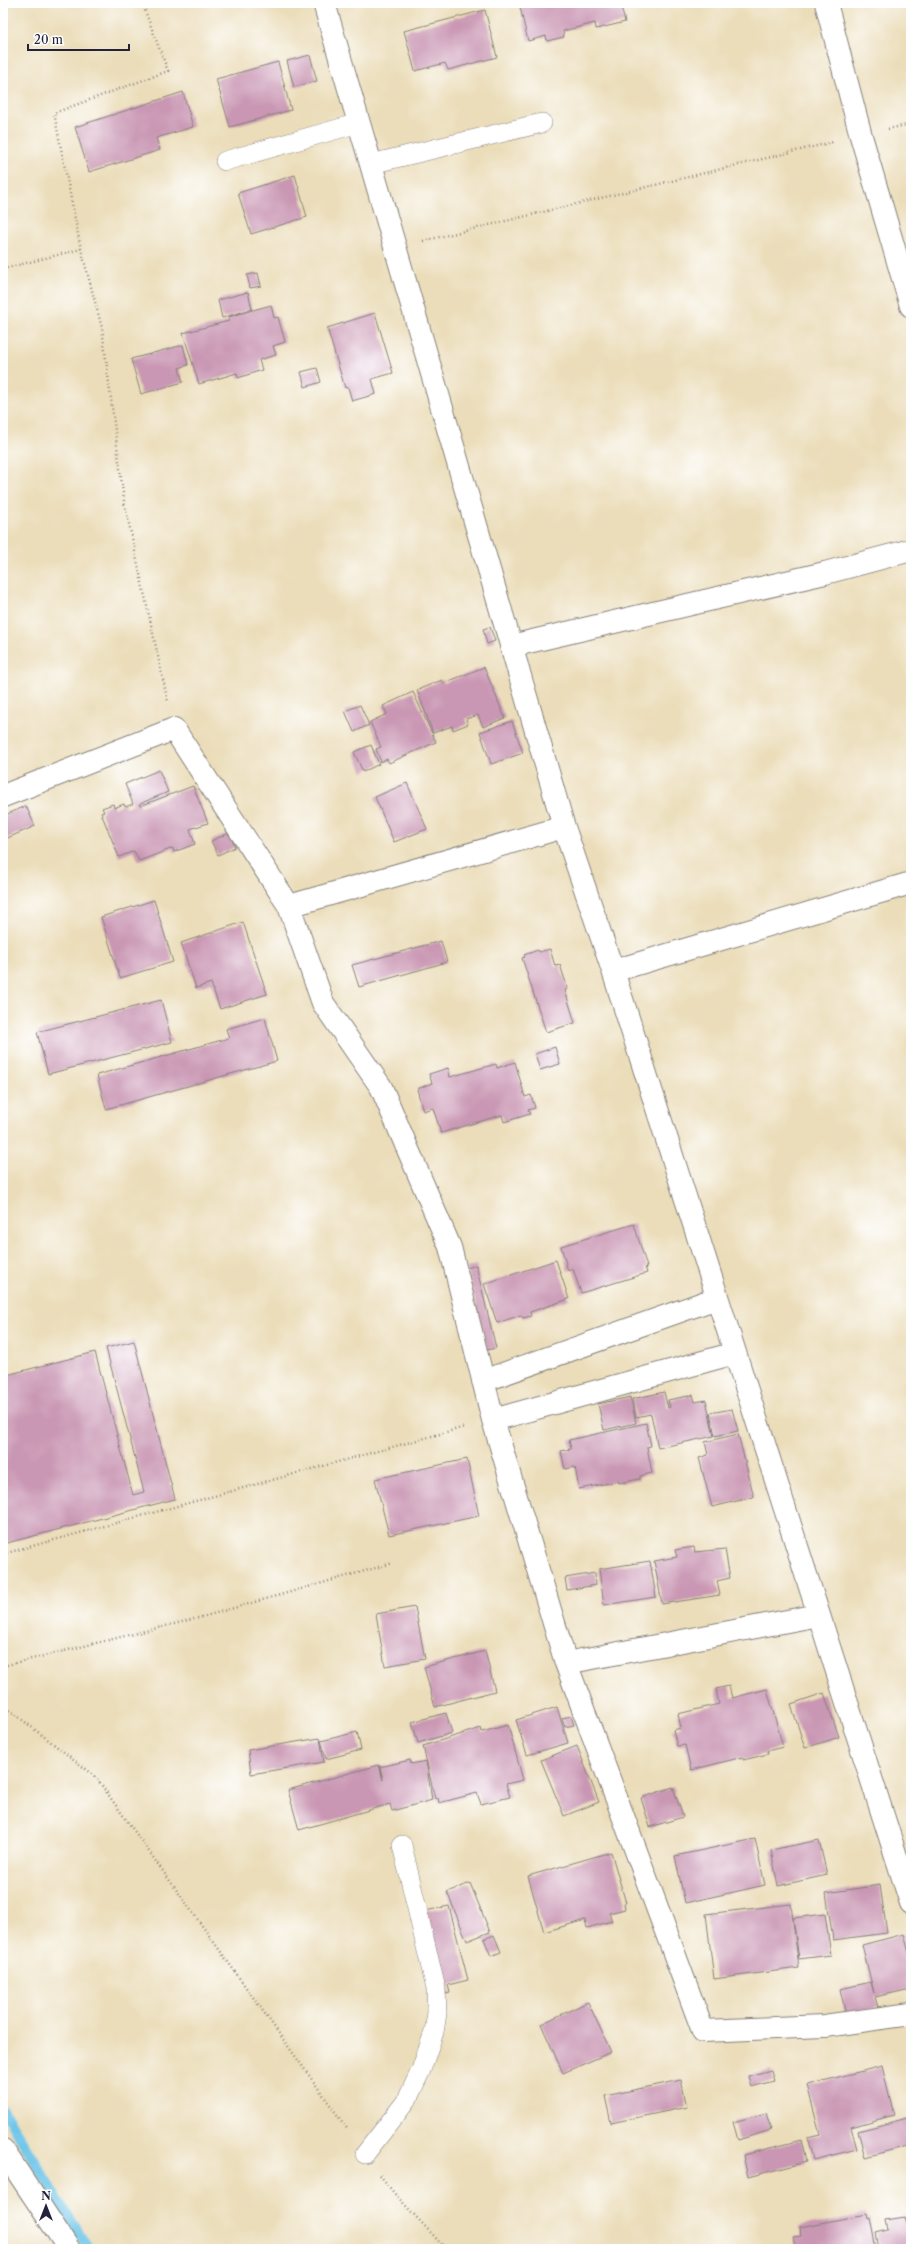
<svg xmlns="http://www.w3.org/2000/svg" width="914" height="2252" font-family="'Libre Caslon Text',serif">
<rect width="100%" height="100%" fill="#fff"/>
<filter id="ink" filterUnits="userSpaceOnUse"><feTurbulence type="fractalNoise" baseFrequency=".025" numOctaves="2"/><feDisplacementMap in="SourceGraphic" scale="8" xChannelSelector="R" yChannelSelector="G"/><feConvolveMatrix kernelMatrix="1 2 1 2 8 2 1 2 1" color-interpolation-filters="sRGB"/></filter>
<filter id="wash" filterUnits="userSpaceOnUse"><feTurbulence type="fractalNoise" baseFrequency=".012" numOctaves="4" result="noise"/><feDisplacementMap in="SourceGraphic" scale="16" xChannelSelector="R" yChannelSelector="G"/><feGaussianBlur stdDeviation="0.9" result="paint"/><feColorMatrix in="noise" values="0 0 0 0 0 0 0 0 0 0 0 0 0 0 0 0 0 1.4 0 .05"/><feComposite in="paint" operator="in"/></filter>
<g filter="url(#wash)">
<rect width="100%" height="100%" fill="#ebddb9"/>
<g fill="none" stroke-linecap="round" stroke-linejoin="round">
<path stroke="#6bc4e8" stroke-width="10" d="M 3,2110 L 89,2249"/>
</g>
<g id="blocks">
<path fill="#c996b3" d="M 519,3 L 620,3 L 625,22 L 596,29 L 595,23 L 563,31 L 564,37 L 547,41 L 546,36 L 528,41 Z
M 485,10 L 497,57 L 448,70 L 445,63 L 415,71 L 404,31 Z
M 310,55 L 317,81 L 294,87 L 287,61 Z
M 278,62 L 291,110 L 230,127 L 216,79 Z
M 183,92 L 193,127 L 156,138 L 160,150 L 89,172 L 75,127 Z
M 295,175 L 307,217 L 251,234 L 238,193 Z
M 258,273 L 261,286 L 250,288 L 247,275 Z
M 248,292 L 252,309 L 222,318 L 218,300 Z
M 271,305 L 274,318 L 278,317 L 285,342 L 273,346 L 276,355 L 259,360 L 262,370 L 238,378 L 237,373 L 199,384 L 183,333 L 229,321 L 228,317 Z
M 375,313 L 393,373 L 372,379 L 376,394 L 352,401 L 348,387 L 345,388 L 327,328 Z
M 183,345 L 188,365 L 179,368 L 183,382 L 141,394 L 131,359 Z
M 317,368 L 321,382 L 305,387 L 301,372 Z
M 490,627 L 495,641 L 487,644 L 483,629 Z
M 484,667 L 505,718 L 483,727 L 478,715 L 466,719 L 468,724 L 453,730 L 452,726 L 433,733 L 417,690 L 442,680 L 444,683 Z
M 413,692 L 436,742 L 389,763 L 387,759 L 381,762 L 376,749 L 381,747 L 370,722 L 387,714 L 383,706 Z
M 360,705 L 369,725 L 354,732 L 345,711 Z
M 512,721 L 523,753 L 491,764 L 480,732 Z
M 371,745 L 379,764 L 363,772 L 354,752 Z
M 159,770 L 168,792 L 139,804 L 140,806 L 193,786 L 208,823 L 190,829 L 195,844 L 174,852 L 173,848 L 139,861 L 134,851 L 119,857 L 101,813 L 104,812 L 102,808 L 113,804 L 114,808 L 124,804 L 125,807 L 133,804 L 125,784 Z
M 407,783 L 427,829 L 394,842 L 375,797 Z
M 26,806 L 35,826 L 3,840 L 3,816 Z
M 229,833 L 235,847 L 218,855 L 211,841 Z
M 154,900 L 173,962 L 120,978 L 101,917 Z
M 243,922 L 267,994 L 220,1009 L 211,983 L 196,988 L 181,943 Z
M 441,941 L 447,962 L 359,987 L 352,965 Z
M 550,949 L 555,966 L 560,965 L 568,989 L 565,990 L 575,1023 L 546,1032 L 522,958 L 525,957 L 524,955 L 538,950 L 539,952 Z
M 161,1000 L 172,1042 L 48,1074 L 37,1032 Z
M 265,1018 L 277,1061 L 106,1109 L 97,1075 L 229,1038 L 226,1029 Z
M 555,1047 L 560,1064 L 540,1070 L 535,1054 Z
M 515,1062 L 525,1097 L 531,1095 L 535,1108 L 528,1110 L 530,1114 L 504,1122 L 502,1115 L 441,1133 L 433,1108 L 423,1111 L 417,1089 L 432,1083 L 429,1074 L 448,1068 L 450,1077 L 496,1064 L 497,1068 Z
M 634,1224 L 647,1267 L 645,1267 L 647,1273 L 581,1293 L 573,1269 L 568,1271 L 561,1246 Z
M 556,1260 L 569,1299 L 530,1312 L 531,1316 L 523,1318 L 521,1315 L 497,1323 L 484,1284 Z
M 476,1265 L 496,1348 L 487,1350 L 467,1268 Z
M 134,1341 L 175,1499 L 3,1544 L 3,1376 L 95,1352 L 133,1495 L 144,1492 L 106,1348 Z
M 664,1392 L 668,1408 L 670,1407 L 668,1400 L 693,1395 L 695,1402 L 706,1400 L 714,1436 L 658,1448 L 651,1414 L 636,1417 L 632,1399 Z
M 630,1397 L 636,1423 L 604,1430 L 598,1404 Z
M 732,1409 L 738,1431 L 715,1436 L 710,1413 Z
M 646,1423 L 651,1446 L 647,1447 L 652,1473 L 640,1476 L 640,1479 L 619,1483 L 619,1481 L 579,1489 L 575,1467 L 565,1469 L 561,1451 L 571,1449 L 569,1440 Z
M 738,1434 L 754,1497 L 712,1507 L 699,1458 L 708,1455 L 705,1442 Z
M 467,1459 L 479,1516 L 389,1535 L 375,1479 Z
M 694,1547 L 695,1552 L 725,1549 L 730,1578 L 717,1581 L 720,1595 L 662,1604 L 654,1561 L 677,1557 L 675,1550 Z
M 650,1561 L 656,1597 L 604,1605 L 599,1569 Z
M 595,1573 L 596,1585 L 567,1590 L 565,1578 Z
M 415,1607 L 425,1659 L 385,1666 L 376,1614 Z
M 485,1651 L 495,1691 L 435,1707 L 424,1667 Z
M 729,1686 L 732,1698 L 767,1689 L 783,1747 L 767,1751 L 768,1754 L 743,1760 L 743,1757 L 691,1770 L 685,1745 L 677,1746 L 673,1730 L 681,1728 L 678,1714 L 719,1704 L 716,1689 Z
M 824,1693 L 839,1737 L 805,1748 L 791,1704 Z
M 557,1707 L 568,1743 L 527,1755 L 516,1720 Z
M 446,1713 L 452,1733 L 418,1743 L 412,1722 Z
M 571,1716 L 574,1725 L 565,1727 L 562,1718 Z
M 508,1725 L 523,1780 L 506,1784 L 510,1797 L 481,1804 L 477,1793 L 439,1803 L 438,1798 L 435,1799 L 423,1746 L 481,1728 L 482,1732 Z
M 357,1732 L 361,1750 L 326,1759 L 321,1741 Z
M 320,1738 L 324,1762 L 251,1774 L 248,1750 Z
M 577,1746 L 599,1802 L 564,1816 L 541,1760 Z
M 410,1760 L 411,1764 L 426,1761 L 432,1800 L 392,1811 L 390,1804 L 299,1830 L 288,1790 L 379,1765 L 383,1780 L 380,1767 Z
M 673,1787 L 683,1817 L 650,1827 L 641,1798 Z
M 755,1839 L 765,1885 L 685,1903 L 675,1856 Z
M 819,1840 L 827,1875 L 778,1886 L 771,1850 Z
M 611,1852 L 626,1903 L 624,1903 L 625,1909 L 609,1913 L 612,1921 L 587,1928 L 585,1920 L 544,1932 L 528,1876 Z
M 470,1883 L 490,1932 L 467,1941 L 447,1892 Z
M 880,1885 L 887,1933 L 833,1940 L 826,1893 Z
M 791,1904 L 799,1968 L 714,1979 L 706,1914 Z
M 449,1906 L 468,1980 L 448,1985 L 450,1993 L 446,1994 L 425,1911 Z
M 825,1914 L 831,1955 L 799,1959 L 793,1918 Z
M 904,1934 L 911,1961 L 911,1989 L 875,1997 L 878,2007 L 846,2015 L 840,1989 L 871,1982 L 874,1993 L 862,1945 Z
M 494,1935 L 501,1952 L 491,1956 L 484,1939 Z
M 588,2002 L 611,2052 L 563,2073 L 541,2024 Z
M 882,2066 L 894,2115 L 851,2127 L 857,2149 L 813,2160 L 807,2138 L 820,2135 L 807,2085 Z
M 771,2070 L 774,2081 L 751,2087 L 748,2076 Z
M 681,2080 L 687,2107 L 611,2123 L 605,2096 Z
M 766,2113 L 771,2130 L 738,2140 L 733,2122 Z
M 911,2117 L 911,2145 L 865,2157 L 858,2131 Z
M 801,2140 L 806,2162 L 748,2177 L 743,2155 Z
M 867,2214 L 868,2219 L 870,2218 L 876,2249 L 793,2249 L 795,2247 L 793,2237 L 801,2236 L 800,2227 Z
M 905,2217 L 907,2224 L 906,2218 L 911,2217 L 911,2249 L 879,2249 L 876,2233 L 888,2230 L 886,2220 Z"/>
</g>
</g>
<g filter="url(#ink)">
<use href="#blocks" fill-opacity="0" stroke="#86807a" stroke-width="1"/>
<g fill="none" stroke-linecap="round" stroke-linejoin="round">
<defs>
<path id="lane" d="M 225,161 L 359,123
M 371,164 L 542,123
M 365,2154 L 407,2100 L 421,2070 L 434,2032 L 437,2013 L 436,1989 L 402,1845"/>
<path id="street" d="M 324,3 L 564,827 L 613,971 L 911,1903
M 826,3 L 861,136 L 911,306
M 511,646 L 825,573 L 911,550
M 3,796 L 174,729 L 289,906
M 564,827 L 289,906 L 323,1003 L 381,1087 L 450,1247 L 493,1420 L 566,1663 L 703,2031 L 824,2026 L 911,2014
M 613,971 L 911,883
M 483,1381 L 717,1298
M 493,1420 L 735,1353
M 566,1663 L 819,1615
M 3,2150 L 69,2249"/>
</defs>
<use href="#lane" stroke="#86807a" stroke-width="20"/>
<use href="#street" stroke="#86807a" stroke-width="24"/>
<path stroke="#86807a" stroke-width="2.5" stroke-dasharray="1 3" stroke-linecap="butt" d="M 142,3 L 168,71 L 54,113 L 81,249 L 102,328 L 124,501 L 168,702
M 888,129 L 911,124
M 423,241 L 833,142
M 3,269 L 81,249
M 3,1554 L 465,1427
M 3,1666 L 202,1617 L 393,1563
M 3,1705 L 95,1776 L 348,2130
M 380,2175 L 394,2193 L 446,2249"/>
<use href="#lane" stroke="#fff" stroke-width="19"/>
<use href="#street" stroke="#fff" stroke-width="22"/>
</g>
</g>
<rect width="914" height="2252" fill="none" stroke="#fff" stroke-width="16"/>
<g transform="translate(46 2206)" stroke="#ffffff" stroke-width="3" paint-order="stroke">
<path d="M0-3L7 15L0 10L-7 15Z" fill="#22223b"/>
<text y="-6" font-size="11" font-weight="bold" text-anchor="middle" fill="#22223b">N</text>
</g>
<path d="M28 44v6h101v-6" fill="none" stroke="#22223b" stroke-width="2"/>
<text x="34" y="44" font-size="12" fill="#22223b" stroke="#ffffff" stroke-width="3" paint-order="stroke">20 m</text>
</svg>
